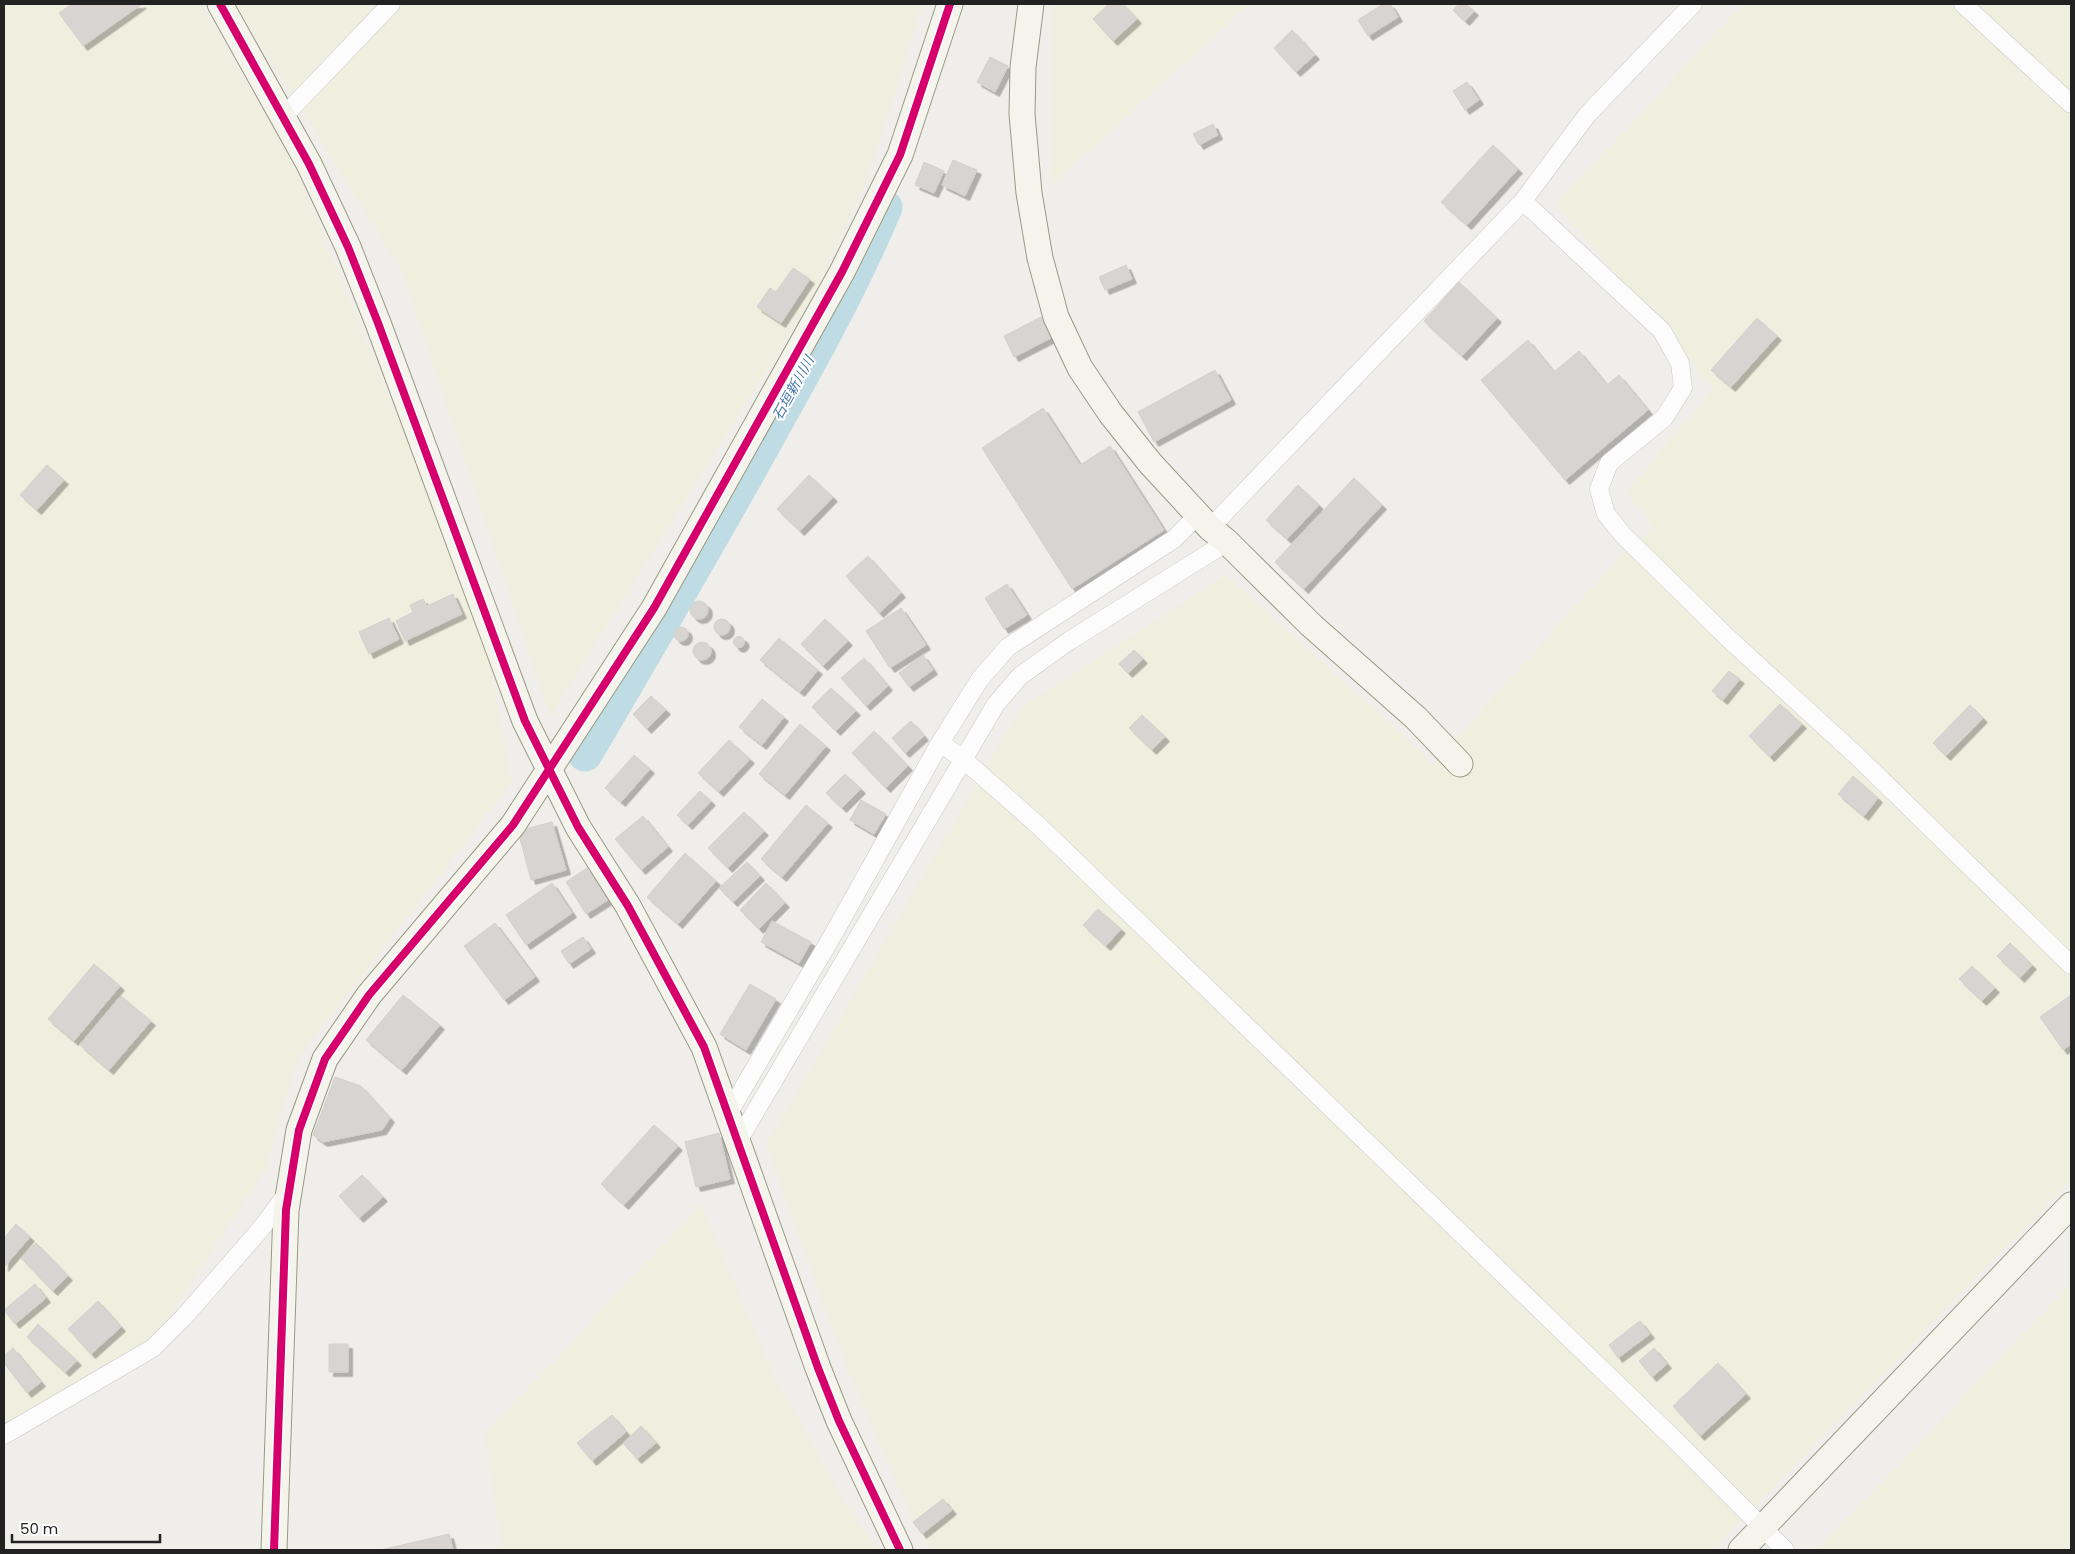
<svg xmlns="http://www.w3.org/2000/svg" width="2075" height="1554" font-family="Poppins,'Noto Sans JP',sans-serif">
<defs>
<filter id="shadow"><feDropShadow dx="4.5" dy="4.5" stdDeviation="0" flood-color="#0004"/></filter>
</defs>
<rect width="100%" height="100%" fill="#f0eeeb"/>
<path fill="#efefdf" d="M 4,4 L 200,4 L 294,165 L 416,462 L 486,644 L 512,782 L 301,1054 L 277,1127 L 267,1168 L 158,1334 L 4,1424 Z
M 236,4 L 923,4 L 868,178 L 811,299 L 550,717 L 403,274 Z
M 1051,4 L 1249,4 L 1050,187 Z
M 1743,4 L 2071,4 L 2071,1180 L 1713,1550 L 933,1550 L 913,1522 L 843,1359 L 766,1145 L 1020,708 L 1226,575 L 1434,764 L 1619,557 L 1655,528 L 1626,492 L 1713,389 L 1556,204 Z
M 701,1204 L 774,1375 L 845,1502 L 877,1550 L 502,1550 L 484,1435 Z
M 2071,1284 L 2071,1550 L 1817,1550 Z"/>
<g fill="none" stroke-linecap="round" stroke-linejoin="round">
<path stroke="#bfdbe3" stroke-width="35" d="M 585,754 C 647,648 709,543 768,436 C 810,361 852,286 885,207"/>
</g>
<path fill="#d7d4d2" stroke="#d3d0cc" filter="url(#shadow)" d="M 72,4 L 142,4 L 83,46 L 59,13 Z
M 1109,4 L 1123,4 L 1137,19 L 1113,41 L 1093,19 Z
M 1383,4 L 1390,4 L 1398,17 L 1368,36 L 1358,20 Z
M 1459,4 L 1466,4 L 1474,11 L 1465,21 L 1453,10 Z
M 1292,30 L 1315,55 L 1296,72 L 1274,48 Z
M 990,57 L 1008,66 L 995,92 L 977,82 Z
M 1467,82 L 1479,100 L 1465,110 L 1453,91 Z
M 1213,124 L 1218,135 L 1199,145 L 1193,134 Z
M 1493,145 L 1518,169 L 1467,225 L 1441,202 Z
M 953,160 L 977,170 L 965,196 L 942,185 Z
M 924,162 L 944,171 L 934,193 L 915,185 Z
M 1126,265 L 1132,279 L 1105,290 L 1099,277 Z
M 793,268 L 810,279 L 781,323 L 757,307 L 770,288 L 776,292 Z
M 1459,282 L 1497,318 L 1462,356 L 1424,321 Z
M 1041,317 L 1051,338 L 1014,357 L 1004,336 Z
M 1757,318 L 1777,336 L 1731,387 L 1711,370 Z
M 1528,340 L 1554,372 L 1579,351 L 1607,385 L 1619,375 L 1648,410 L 1565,480 L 1481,380 Z
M 1215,370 L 1231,400 L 1154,442 L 1138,412 Z
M 1043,408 L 1080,465 L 1110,446 L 1164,530 L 1072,589 L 982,448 Z
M 47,465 L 64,480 L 37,510 L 20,495 Z
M 809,475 L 833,497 L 800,531 L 777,509 Z
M 1354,478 L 1382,505 L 1304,589 L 1275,562 Z
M 1298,485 L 1319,505 L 1287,539 L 1266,520 Z
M 868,556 L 901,593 L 879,613 L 846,576 Z
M 1007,584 L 1027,615 L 1004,629 L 985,598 Z
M 453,594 L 462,614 L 405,641 L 396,621 L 413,612 L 410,605 L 423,599 L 427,606 Z
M690 610a9 9 0 1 1 18 0a9 9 0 1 1-18 0Z
M 901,608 L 926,645 L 890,668 L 866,631 Z
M 389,618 L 399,639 L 369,654 L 359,632 Z
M714 627a8 8 0 1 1 16 0a8 8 0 1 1-16 0Z
M 825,619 L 848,641 L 823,666 L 801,644 Z
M674 634a7 7 0 1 1 14 0a7 7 0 1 1-14 0Z
M733.5 642a5.5 5.5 0 1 1 11 0a5.5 5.5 0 1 1-11 0Z
M 779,638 L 818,670 L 800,692 L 760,660 Z
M693 651a9 9 0 1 1 18 0a9 9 0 1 1-18 0Z
M 1134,650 L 1143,659 L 1128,673 L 1119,664 Z
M 923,655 L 933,670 L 909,687 L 899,673 Z
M 864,658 L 888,686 L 866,706 L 841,678 Z
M 1729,671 L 1740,679 L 1723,700 L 1712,691 Z
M 831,688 L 856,711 L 836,731 L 812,707 Z
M 651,696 L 666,710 L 647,729 L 633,714 Z
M 762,699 L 784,717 L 762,745 L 739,727 Z
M 1780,704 L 1802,724 L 1770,757 L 1749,736 Z
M 1970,705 L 1983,718 L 1946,756 L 1933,743 Z
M 1142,715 L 1165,737 L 1152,750 L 1129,728 Z
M 911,721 L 924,736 L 905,753 L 892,738 Z
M 800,724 L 826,746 L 785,795 L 759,774 Z
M 874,731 L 908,766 L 886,788 L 852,753 Z
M 729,740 L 750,759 L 719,792 L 698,773 Z
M 634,755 L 650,769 L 621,802 L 605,788 Z
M 845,774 L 861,789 L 842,808 L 826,793 Z
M 1853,776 L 1878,798 L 1864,816 L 1838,794 Z
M 700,791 L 711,801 L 688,825 L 677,815 Z
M 861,800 L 886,814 L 874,834 L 850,820 Z
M 806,805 L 828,823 L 782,877 L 761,859 Z
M 744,812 L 764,831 L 728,868 L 708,848 Z
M 643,816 L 668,847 L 641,870 L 615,839 Z
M 552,822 L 566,870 L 531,880 L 518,831 Z
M 685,853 L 716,881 L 678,924 L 647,897 Z
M 747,862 L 760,876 L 733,902 L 719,888 Z
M 587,868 L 608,900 L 586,914 L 566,882 Z
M 552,883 L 572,913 L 526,945 L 506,915 Z
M 766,883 L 785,903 L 759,929 L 740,910 Z
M 1098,909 L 1121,929 L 1106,946 L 1083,925 Z
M 772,921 L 811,942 L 799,963 L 761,942 Z
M 495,923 L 535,977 L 504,1000 L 464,946 Z
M 583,937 L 591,949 L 569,964 L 561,951 Z
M 2010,943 L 2032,965 L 2020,978 L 1997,956 Z
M 94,964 L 120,986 L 74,1041 L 48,1019 Z
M 1972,966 L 1995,988 L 1982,1001 L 1959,979 Z
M 750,984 L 776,999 L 746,1050 L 720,1034 Z
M 403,995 L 440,1025 L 402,1070 L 366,1040 Z
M 2071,995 L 2071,1044 L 2063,1050 L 2040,1017 Z
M 121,996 L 151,1021 L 109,1070 L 80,1045 Z
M 335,1077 L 361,1086 L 390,1118 L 382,1130 L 323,1142 L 313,1135 Z
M 654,1125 L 678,1146 L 624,1205 L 601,1184 Z
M 719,1133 L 730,1179 L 696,1187 L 685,1142 Z
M 362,1175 L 383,1197 L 359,1218 L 339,1196 Z
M 16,1224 L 30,1237 L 4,1267 L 4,1238 Z
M 36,1243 L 68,1276 L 53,1291 L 21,1258 Z
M 35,1284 L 46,1298 L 15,1324 L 4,1310 Z
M 98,1301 L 121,1327 L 91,1354 L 68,1329 Z
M 1640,1321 L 1650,1334 L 1618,1358 L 1609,1345 Z
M 38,1324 L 77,1361 L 65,1372 L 27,1337 Z
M 329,1344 L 348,1344 L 348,1372 L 329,1372 Z
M 13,1348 L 41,1382 L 27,1393 L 4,1363 L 4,1356 Z
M 1654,1348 L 1667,1364 L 1652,1377 L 1639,1361 Z
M 1718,1363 L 1746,1394 L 1700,1436 L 1673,1406 Z
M 612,1415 L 626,1432 L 592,1461 L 577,1443 Z
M 641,1426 L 656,1443 L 637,1459 L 623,1443 Z
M 943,1499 L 952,1510 L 922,1534 L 913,1522 Z
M 449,1534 L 453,1550 L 381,1550 Z"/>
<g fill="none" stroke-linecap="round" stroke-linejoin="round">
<defs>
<path id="street" d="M 1963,4 L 2071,104
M 283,117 L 391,4
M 1523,201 L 1662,331 L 1680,363 L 1683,388 L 1664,418 L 1609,463 L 1599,489 L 1606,514 L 1623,535 L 1728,638 L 1858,757 L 2071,965
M 1210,528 L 1523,201 L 1587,115 L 1693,4
M 940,743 L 963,759 L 1040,827 L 1676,1441 L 1785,1550
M 728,1114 L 834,933 L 940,743 L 980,679 L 1008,647 L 1174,539 L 1198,515
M 738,1141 L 996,704 L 1020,676 L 1069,641 L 1227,542
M 4,1435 L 153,1348 L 184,1317 L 259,1231 L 287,1194"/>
<path id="secondary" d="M 220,4 L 309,164 L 348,247 L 378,323 L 525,721 L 578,827 L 628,906 L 704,1047 L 818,1368 L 839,1421 L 900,1550
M 1031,4 L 1023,67 L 1022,114 L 1029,193 L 1040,258 L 1056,317 L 1080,368 L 1111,414 L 1150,463 L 1210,528 L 1227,542 L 1311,625 L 1416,718 L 1460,764
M 274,1550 L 286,1210 L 299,1130 L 325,1059 L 369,995 L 513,825 L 654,608 L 842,272 L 900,155 L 950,4
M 1741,1550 L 2071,1205"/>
</defs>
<use href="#street" stroke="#c9c8c7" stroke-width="19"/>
<use href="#secondary" stroke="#999a82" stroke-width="27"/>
<use href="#street" stroke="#fdfcfc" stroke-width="18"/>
<use href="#secondary" stroke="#f4f4ed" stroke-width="25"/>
<defs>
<path id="cycleway" d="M 220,4 L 309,164 L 348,247 L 378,323 L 525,721 L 578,827 L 628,906 L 704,1047 L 818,1368 L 839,1421 L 900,1550
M 274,1550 L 286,1210 L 299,1130 L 325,1059 L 369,995 L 513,825 L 654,608 L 842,272 L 900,155 L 950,4"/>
</defs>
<use href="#cycleway" stroke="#fff" stroke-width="11"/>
<use href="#cycleway" stroke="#d6006c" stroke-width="8"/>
</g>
<g text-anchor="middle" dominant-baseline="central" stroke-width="4" stroke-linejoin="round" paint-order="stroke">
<g font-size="14" font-style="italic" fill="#4a7aab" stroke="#fff">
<text transform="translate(793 388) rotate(-61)">石垣新川川</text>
</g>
</g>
<rect width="2075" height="1554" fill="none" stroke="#222222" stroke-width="10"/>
<path d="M12 1534v8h148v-8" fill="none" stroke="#222222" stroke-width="2.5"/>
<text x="20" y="1534" font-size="15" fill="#222222" stroke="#ffffff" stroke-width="4" paint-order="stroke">50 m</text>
</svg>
